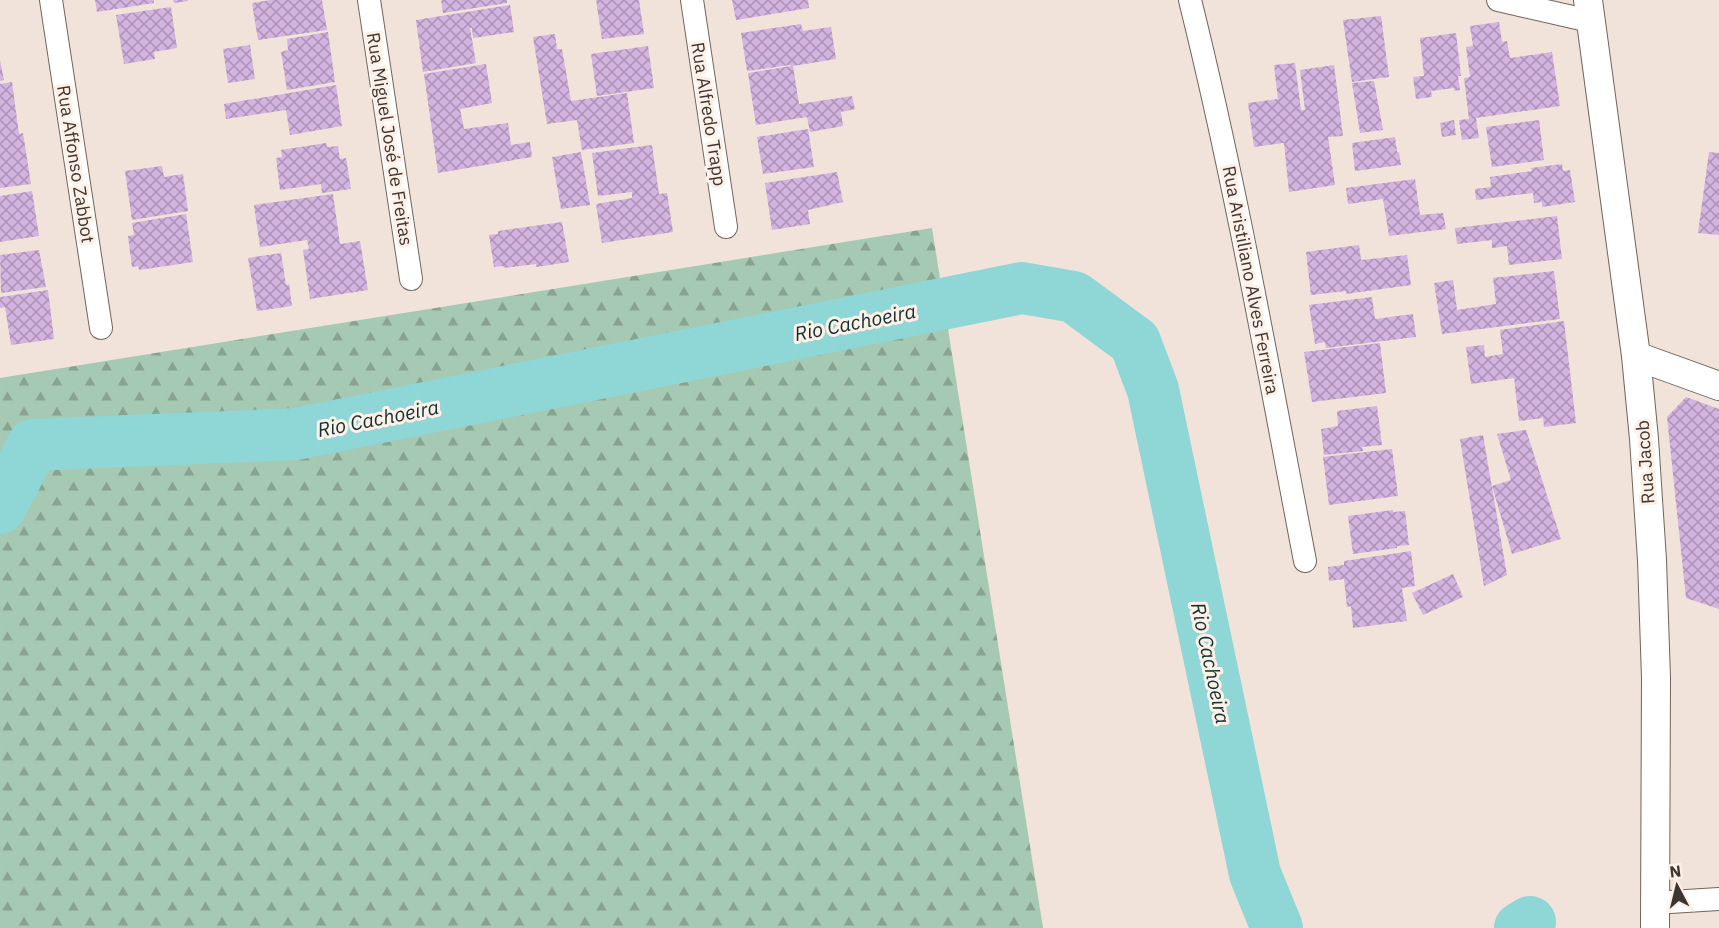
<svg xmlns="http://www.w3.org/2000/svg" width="1719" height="928" font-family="'IBM Plex Sans',sans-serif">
<defs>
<pattern id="forest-firs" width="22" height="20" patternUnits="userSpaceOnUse" patternTransform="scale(1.5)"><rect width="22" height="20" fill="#a5c9b2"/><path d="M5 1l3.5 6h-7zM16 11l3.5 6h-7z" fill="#88a491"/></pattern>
<pattern id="building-cross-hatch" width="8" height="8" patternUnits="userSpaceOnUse" patternTransform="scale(1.5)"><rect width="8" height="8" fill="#d3b3df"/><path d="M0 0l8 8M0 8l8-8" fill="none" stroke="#ac92b5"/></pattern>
</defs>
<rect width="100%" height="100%" fill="#f1e3d9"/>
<path fill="url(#forest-firs)" d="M 932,228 L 1043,928 L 0,928 L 0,378 Z"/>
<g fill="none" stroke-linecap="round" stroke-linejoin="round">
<path stroke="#8fd6d7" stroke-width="52" d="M 0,508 L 33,445 L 296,434 L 1022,288 L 1074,297 L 1135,342 L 1153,390 L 1255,874 L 1277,928
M 1520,928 L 1530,922"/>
</g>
<path fill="url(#building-cross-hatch)" d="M 95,0 L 154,0 L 154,3 L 97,12 Z
M 173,0 L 188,0 L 188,1 L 174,3 Z
M 270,0 L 322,0 L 327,30 L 258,40 L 252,3 Z
M 441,0 L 507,0 L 507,3 L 443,13 Z
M 596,0 L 639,0 L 644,34 L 602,39 Z
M 732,0 L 808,0 L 809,8 L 736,20 Z
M 510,5 L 514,32 L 473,38 L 472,28 L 470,28 L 476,63 L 423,72 L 416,20 Z
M 171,7 L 177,48 L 154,52 L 155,59 L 124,64 L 116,15 Z
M 1381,16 L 1389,77 L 1352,82 L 1343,20 Z
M 1499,22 L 1502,42 L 1507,41 L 1510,58 L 1552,52 L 1560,106 L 1476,118 L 1479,138 L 1462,140 L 1459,120 L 1469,119 L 1464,78 L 1470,77 L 1466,47 L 1473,46 L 1470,26 Z
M 801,24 L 803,31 L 831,27 L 836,59 L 793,66 L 799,104 L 852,96 L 855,109 L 841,112 L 843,126 L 810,132 L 807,117 L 756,125 L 748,73 L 791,66 L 790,65 L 747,71 L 741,33 Z
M 328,32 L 335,82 L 287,90 L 281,52 L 288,50 L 287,39 Z
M 1456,33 L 1461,76 L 1458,76 L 1460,90 L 1454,91 L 1454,88 L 1431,91 L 1432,97 L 1416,99 L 1413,77 L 1424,76 L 1420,38 Z
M 555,34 L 557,49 L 562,49 L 571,101 L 627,93 L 634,143 L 582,150 L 577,120 L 547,124 L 533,37 Z
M 250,45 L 255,79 L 228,83 L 223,49 Z
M 648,46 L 654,88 L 597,96 L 591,54 Z
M 0,60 L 4,80 L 0,81 Z
M 1295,63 L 1301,110 L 1305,110 L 1300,70 L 1334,65 L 1343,136 L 1328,137 L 1335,185 L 1289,192 L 1284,143 L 1254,147 L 1248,103 L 1278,99 L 1274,65 Z
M 486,64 L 492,103 L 460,109 L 464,129 L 508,123 L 511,145 L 530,142 L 532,157 L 438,173 L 424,74 Z
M 1374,81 L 1383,130 L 1360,133 L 1352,83 Z
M 12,82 L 19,134 L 23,133 L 31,184 L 0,188 L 0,136 L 8,135 L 0,136 L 0,84 Z
M 336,85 L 342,126 L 290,135 L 286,110 L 226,119 L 224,104 Z
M 1454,120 L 1456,135 L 1442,137 L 1440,123 Z
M 1539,120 L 1544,160 L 1492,167 L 1486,127 Z
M 808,129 L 814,167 L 763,174 L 757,137 Z
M 1395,137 L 1397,152 L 1399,152 L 1401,165 L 1355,171 L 1352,143 Z
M 326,143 L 327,147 L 338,146 L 340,159 L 346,158 L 351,189 L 322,193 L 321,184 L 280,190 L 276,158 L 282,157 L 281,150 Z
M 652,145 L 659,194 L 667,193 L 673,232 L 602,243 L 596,204 L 632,198 L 632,192 L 598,196 L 592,153 Z
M 581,152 L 590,205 L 561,209 L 552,157 Z
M 1709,152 L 1719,153 L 1719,235 L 1698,233 Z
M 1562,164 L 1563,171 L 1570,170 L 1575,202 L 1542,207 L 1542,202 L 1534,203 L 1533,193 L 1476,200 L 1475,189 L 1491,187 L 1490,177 L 1532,171 L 1531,168 Z
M 162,166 L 164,177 L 183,174 L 188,211 L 132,220 L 125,171 Z
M 837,172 L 843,202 L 808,210 L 810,224 L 772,230 L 765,183 Z
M 1415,179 L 1420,215 L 1443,213 L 1446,229 L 1389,236 L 1383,199 L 1348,204 L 1346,188 Z
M 32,191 L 39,236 L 0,242 L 0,196 Z
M 333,194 L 340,244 L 360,241 L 368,290 L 310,299 L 303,250 L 309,249 L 307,240 L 260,247 L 254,205 Z
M 186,214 L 193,262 L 139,270 L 138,266 L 132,267 L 128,236 L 134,235 L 132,223 Z
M 1557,216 L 1562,259 L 1509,265 L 1507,246 L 1492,248 L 1492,240 L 1457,244 L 1455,228 Z
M 562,222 L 569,262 L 536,267 L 536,264 L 504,268 L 503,266 L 494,267 L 489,235 L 498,234 L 498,231 Z
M 1359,245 L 1361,260 L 1407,255 L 1411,285 L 1346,294 L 1346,291 L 1311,295 L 1306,252 Z
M 39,250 L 46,287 L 1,293 L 0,255 Z
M 281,253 L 286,285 L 289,284 L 292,306 L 257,311 L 248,258 Z
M 1554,271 L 1560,319 L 1442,334 L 1434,283 L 1453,280 L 1457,310 L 1496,304 L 1493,278 Z
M 48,290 L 54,339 L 11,345 L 5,307 L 0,308 L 0,297 Z
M 1372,297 L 1375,319 L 1413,314 L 1416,337 L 1326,348 L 1325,342 L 1315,344 L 1309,305 Z
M 1564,321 L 1576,423 L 1544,427 L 1543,418 L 1519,421 L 1514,378 L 1471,384 L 1466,347 L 1484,345 L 1485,357 L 1503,354 L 1500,330 Z
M 1380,343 L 1386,393 L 1312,402 L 1304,352 Z
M 1686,397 L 1719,409 L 1719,609 L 1686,598 L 1667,417 Z
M 1377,406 L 1382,445 L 1362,447 L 1363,451 L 1324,455 L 1321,429 L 1338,426 L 1337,411 Z
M 1526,430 L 1561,539 L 1512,554 L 1492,486 L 1511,480 L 1497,434 Z
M 1483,435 L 1507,575 L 1484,586 L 1460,439 Z
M 1392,449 L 1398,496 L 1329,505 L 1323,457 Z
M 1393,510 L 1393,512 L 1405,511 L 1409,545 L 1397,546 L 1397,548 L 1353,554 L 1348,516 Z
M 1411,551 L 1415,586 L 1402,588 L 1407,621 L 1353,628 L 1351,606 L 1347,607 L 1344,579 L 1329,581 L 1328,567 L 1344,565 L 1344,561 Z
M 1453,574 L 1463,597 L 1423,615 L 1412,593 Z"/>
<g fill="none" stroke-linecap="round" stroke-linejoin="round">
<defs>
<path id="minor" d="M 51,0 L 101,328
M 369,0 L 411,279
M 692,0 L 726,227
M 1190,0 C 1236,185 1269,373 1305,561
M 1498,0 L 1590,21
M 1654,903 L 1719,899"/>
<path id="tertiary" d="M 1588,0 L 1636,356 L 1644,439 L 1652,560 L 1656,678 L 1655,928
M 1636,356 L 1719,386"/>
</defs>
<use href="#minor" stroke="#70645b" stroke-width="24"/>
<use href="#tertiary" stroke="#70645b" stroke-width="30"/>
<use href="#minor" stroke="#fff" stroke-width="22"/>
<use href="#tertiary" stroke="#fff" stroke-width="28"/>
</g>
<g text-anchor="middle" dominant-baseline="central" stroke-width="6" stroke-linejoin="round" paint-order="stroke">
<g font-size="18" fill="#3c3632" stroke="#fef0e6">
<text transform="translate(709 114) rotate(81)">Rua Alfredo Trapp</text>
<text transform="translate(390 139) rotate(81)">Rua Miguel José de Freitas</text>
<text transform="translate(76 164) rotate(81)">Rua Affonso Zabbot</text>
<text transform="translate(1251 280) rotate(79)">Rua Aristiliano Alves Ferreira</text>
<text transform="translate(1645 462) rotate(-94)">Rua Jacob</text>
</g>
<g font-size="20" font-style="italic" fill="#0d3132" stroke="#fef0e6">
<text transform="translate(855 322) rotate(-11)">Rio Cachoeira</text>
<text transform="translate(378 418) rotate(-11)">Rio Cachoeira</text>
<text transform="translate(1211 663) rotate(78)">Rio Cachoeira</text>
</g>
</g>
<g transform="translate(1677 886) rotate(353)" stroke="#fef0e6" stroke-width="4.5" paint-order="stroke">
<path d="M0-4.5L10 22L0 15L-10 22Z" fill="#3c3632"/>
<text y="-9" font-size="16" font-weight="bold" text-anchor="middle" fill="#3c3632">N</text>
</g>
</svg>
